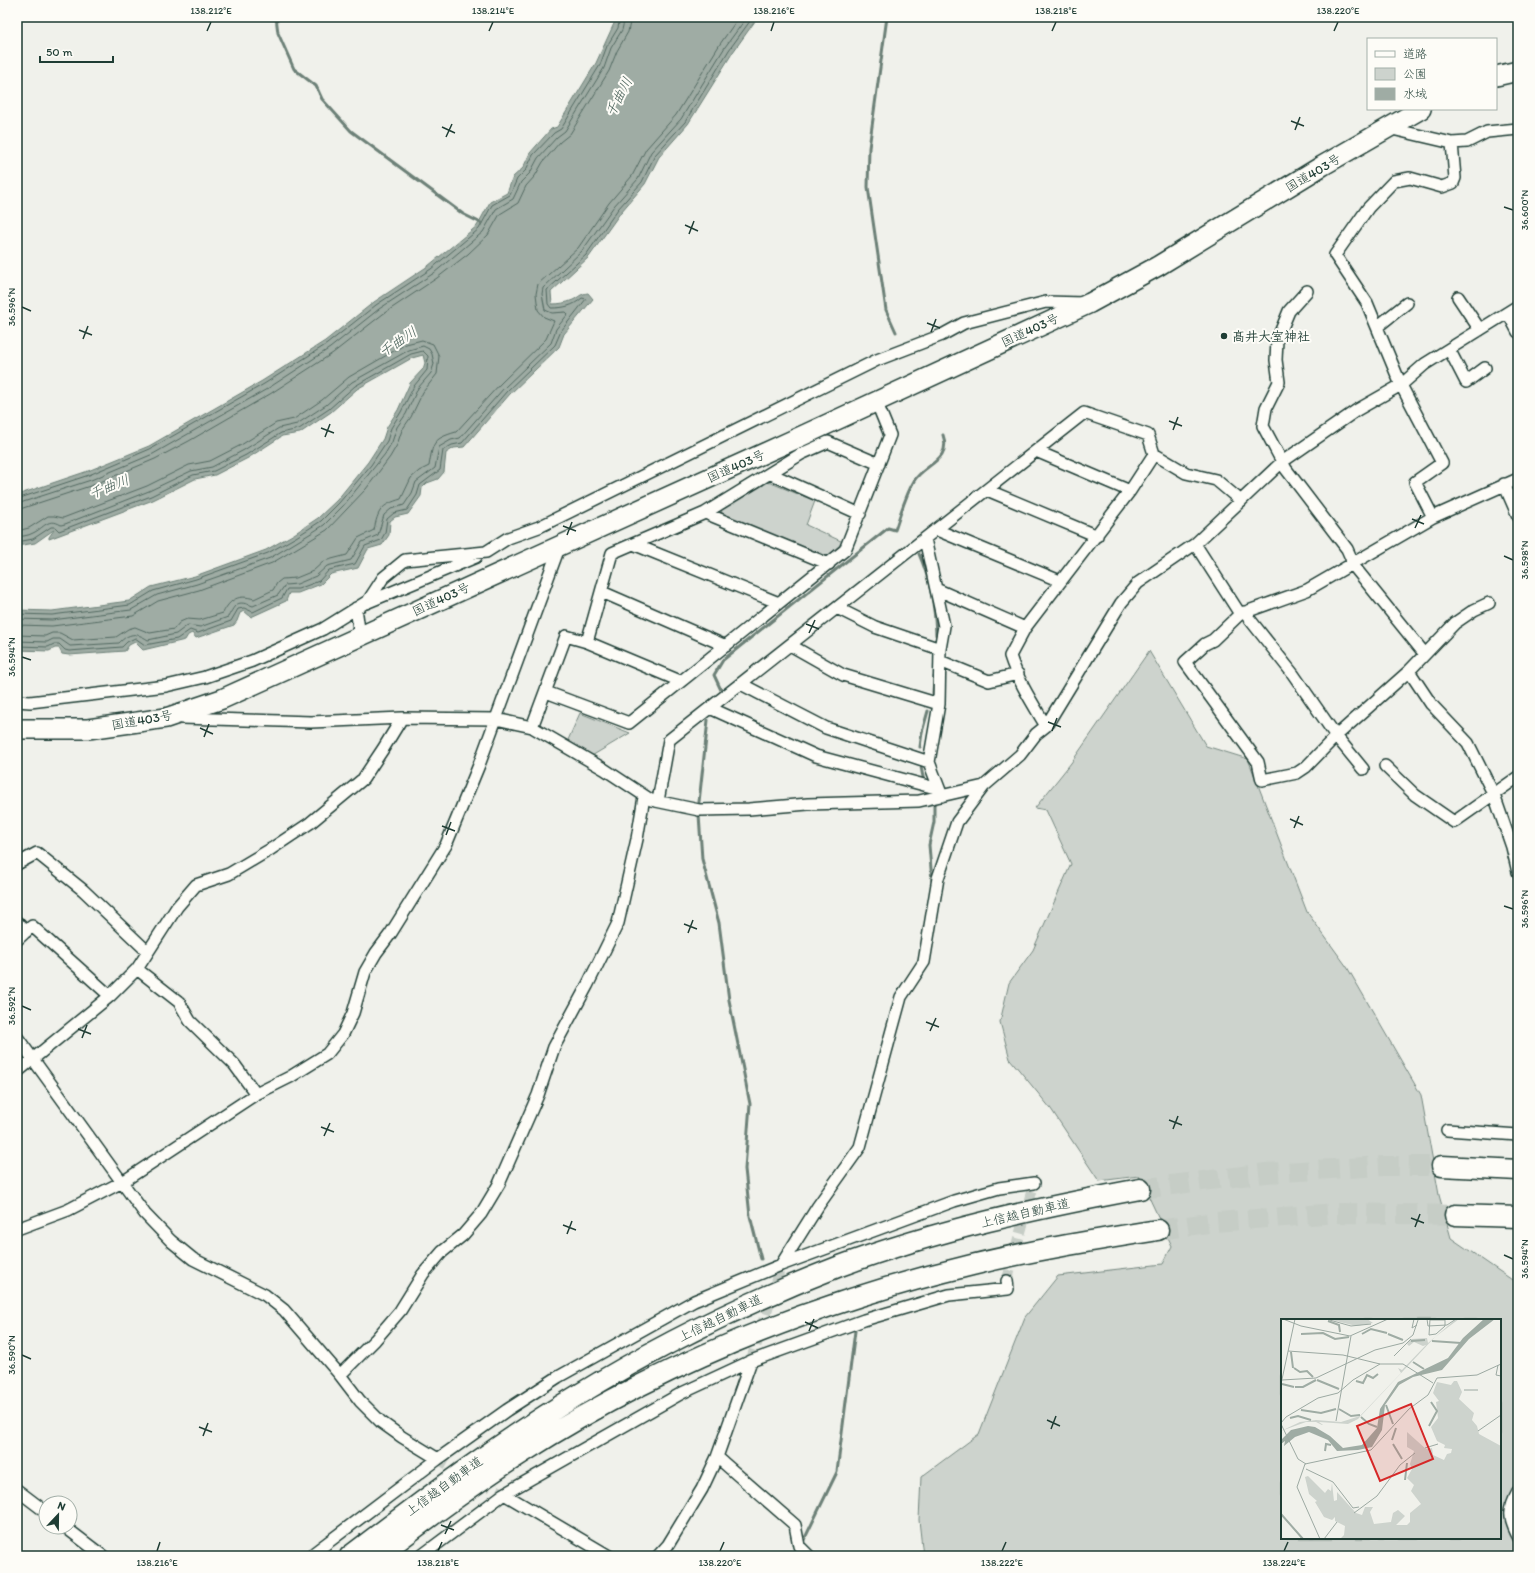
<svg xmlns="http://www.w3.org/2000/svg" width="1535" height="1573" font-family="Itim,'Klee One',sans-serif">
<rect width="100%" height="100%" fill="#f0f1eb"/>
<filter id="ink" filterUnits="userSpaceOnUse"><feTurbulence type="fractalNoise" baseFrequency=".025" numOctaves="2"/><feDisplacementMap in="SourceGraphic" scale="8" xChannelSelector="R" yChannelSelector="G"/><feConvolveMatrix kernelMatrix="1 2 1 2 8 2 1 2 1" color-interpolation-filters="sRGB"/></filter>
<g filter="url(#ink)">
<path fill="#cdd3cd" stroke="#768880" fill-rule="evenodd" d="M 765,482 L 771,483 L 815,501 L 806,525 L 843,542 L 827,557 L 722,515 L 721,506 Z
M 1149,651 L 1206,746 L 1248,759 L 1307,912 L 1347,967 L 1421,1095 L 1439,1195 L 1451,1238 L 1518,1284 L 1518,1556 L 923,1556 L 919,1520 L 921,1477 L 979,1434 L 1025,1317 L 1058,1276 L 1163,1264 L 1172,1246 L 1139,1176 L 1099,1181 L 1051,1109 L 1010,1059 L 1000,1022 L 1009,983 L 1033,950 L 1071,864 L 1046,810 L 1035,808 L 1071,763 ZM 1282,1320 L 1500,1320 L 1500,1538 L 1282,1538 Z
M 580,713 L 630,733 L 590,757 L 568,740 Z"/>
<path fill="#9faca4" stroke="#6c8077" d="M 617,17 L 758,17 L 733,52 L 688,124 L 659,157 L 645,184 L 621,212 L 589,257 L 551,292 L 552,304 C 559,304 566,303 573,300 C 579,297 580,294 588,293 L 593,299 L 564,334 L 559,347 L 510,394 L 464,447 L 454,448 L 446,453 L 444,472 L 438,479 L 427,483 L 422,488 L 421,496 L 408,514 L 395,517 L 390,521 L 389,535 L 382,545 L 368,549 L 358,568 L 331,574 L 321,584 L 298,593 L 289,593 L 286,601 L 251,617 L 244,611 L 240,613 L 237,621 L 234,625 L 196,638 L 192,633 L 188,635 L 185,640 L 143,650 L 135,642 L 129,645 L 125,651 L 69,655 L 62,654 L 59,648 L 55,648 L 49,651 L 17,650 L 17,610 L 52,611 L 129,601 L 151,587 L 195,576 L 266,550 L 294,534 L 318,518 L 337,500 L 368,462 L 383,439 L 387,427 L 398,410 L 410,383 L 423,369 L 425,363 L 423,355 L 412,358 L 357,389 L 331,412 L 300,433 L 282,436 L 248,458 L 215,475 L 195,479 L 153,500 L 49,539 L 49,537 L 54,530 L 52,531 L 35,543 L 17,546 L 17,495 L 88,471 L 149,446 L 262,381 L 325,341 L 374,302 L 428,266 L 477,226 L 490,202 L 507,193 L 513,177 L 523,168 L 530,153 L 551,129 L 557,127 L 596,63 Z"/>
<g fill="none" stroke-linecap="round" stroke-linejoin="round">
<path stroke="#526961" stroke-width="1" d="M 17,499 L 89,475 L 150,449 L 264,384 L 327,344 L 376,305 L 431,269 L 479,229 L 492,205 L 510,195 L 517,179 L 526,170 L 533,155 L 554,133 L 561,129 L 600,65 L 607,46 L 618,28 L 620,17
M 17,504 L 91,480 L 153,454 L 267,389 L 330,348 L 379,309 L 434,273 L 483,232 L 496,209 L 513,199 L 521,182 L 530,173 L 538,158 L 557,137 L 565,131 L 604,68 L 611,48 L 622,30 L 625,17
M 17,510 L 93,485 L 155,459 L 189,441 L 270,394 L 333,353 L 383,314 L 437,278 L 468,254 L 488,235 L 500,214 L 518,203 L 526,186 L 535,176 L 543,162 L 560,142 L 570,134 L 609,71 L 617,51 L 628,32 L 631,17
M 17,531 L 29,528 L 48,516 L 54,516 L 63,518 L 147,486 L 189,465 L 210,461 L 241,445 L 276,423 L 294,419 L 322,400 L 349,377 L 406,344 L 422,340 L 433,344 L 439,356 L 437,374 L 423,392 L 411,417 L 402,430 L 397,445 L 390,457 L 366,489 L 327,530 L 272,563 L 199,590 L 158,601 L 133,616 L 52,626 L 17,625
M 17,537 C 22,536 28,536 33,533 C 44,528 48,517 61,525 L 65,524 L 149,491 L 191,471 L 212,467 L 244,450 L 279,428 L 297,424 L 326,405 L 352,382 L 409,350 L 423,346 L 429,349 L 432,354 L 434,364 L 431,373 L 418,388 L 406,414 L 397,427 L 392,442 L 385,454 L 343,506 L 324,525 L 313,532 L 270,558 L 197,584 L 157,595 L 131,610 L 52,620 L 17,619
M 17,542 L 33,539 L 51,527 L 55,527 L 59,531 L 67,528 L 151,496 L 193,475 L 214,471 L 246,455 L 281,433 L 299,429 L 329,409 L 355,386 L 411,354 L 423,351 L 428,356 L 427,370 L 414,386 L 401,412 L 391,428 L 387,441 L 371,465 L 339,503 L 321,521 L 296,537 L 268,553 L 196,579 L 153,591 L 130,605 L 52,615 L 17,614
M 17,635 L 45,636 L 52,633 L 60,633 L 73,640 L 116,637 L 128,629 L 135,627 L 150,633 L 174,629 L 180,622 L 187,619 L 200,620 L 223,613 C 230,599 239,594 254,599 L 273,590 L 277,583 L 282,579 L 296,578 L 313,571 L 324,561 L 347,555 L 358,538 L 374,530 C 378,510 381,505 401,499 L 411,478 L 419,471 L 429,466 C 433,443 432,439 456,432 L 500,384 L 546,339 L 554,321 L 544,317 L 538,310 L 536,294 L 538,284 L 578,248 L 609,203 L 632,176 L 646,149 L 676,115 L 720,44 L 739,17
M 17,641 L 47,642 L 53,639 L 60,639 L 70,646 L 119,643 C 129,633 136,632 148,640 L 176,634 L 188,625 L 200,627 L 228,617 C 236,603 237,600 253,606 L 278,595 L 285,585 L 297,584 L 316,576 L 327,566 L 351,560 L 362,542 L 378,535 L 384,515 L 391,509 L 404,505 L 412,493 L 416,482 L 435,468 L 439,447 L 451,440 L 460,438 L 504,388 L 551,343 L 556,329 L 568,314 L 566,312 L 552,313 L 545,310 L 542,294 L 543,288 L 582,251 L 614,206 L 638,179 L 651,152 L 681,119 L 725,47 L 747,17
M 17,646 L 48,647 L 54,644 L 59,644 L 65,650 L 69,651 L 122,647 L 127,642 L 135,638 L 145,645 L 177,639 L 190,630 L 198,633 L 231,621 L 238,609 L 244,608 L 253,612 L 282,598 L 287,589 L 298,589 L 319,581 L 329,570 L 355,564 L 365,546 L 381,540 L 385,533 L 387,519 L 394,513 L 407,510 L 417,495 L 420,485 L 440,470 L 443,450 L 452,445 L 462,443 L 507,391 L 555,345 L 561,331 L 586,299 L 582,298 C 573,306 564,308 551,308 L 548,304 L 547,290 L 586,255 L 618,209 L 642,182 L 655,155 L 685,122 L 729,50 L 753,17"/>
<path stroke="#6c8077" stroke-width="3" d="M 276,17 L 278,33 L 294,69 L 316,86 L 322,99 L 351,131 L 463,214 L 481,223
M 887,17 L 869,148 L 868,187 L 886,310 L 896,332
M 919,554 C 930,579 935,608 936,635
M 721,690 L 714,675 L 723,660 L 888,528 L 895,530 C 901,513 905,496 914,481 C 924,464 952,461 943,435
M 933,693 L 934,677
M 920,747 L 922,732 L 928,711
M 921,767 L 924,782
M 699,802 L 708,720
M 699,815 L 702,859 L 719,923 L 729,1000 L 750,1104 L 745,1169 L 750,1216 L 761,1259
M 932,881 L 929,845 L 934,822 L 934,804
M 802,1544 L 837,1472 L 855,1331
M 795,1556 L 799,1549"/>
<path stroke="#c6cdc6" stroke-width="11" stroke-dasharray="11 5.5" stroke-linecap="butt" d="M 1007,1281 L 1034,1183
M 751,1361 L 781,1265
M 438,1459 L 504,1494"/>
<path stroke="#c6cdc6" stroke-width="20" stroke-dasharray="20 10" stroke-linecap="butt" d="M 1140,1189 L 1266,1173 L 1383,1166 L 1442,1166
M 1158,1230 L 1216,1222 L 1336,1213 L 1455,1215"/>
<defs>
<path id="minor" d="M 1388,128 L 1452,143 L 1467,142 L 1487,132 L 1518,129
M 1307,291 L 1289,311 L 1277,340 L 1276,360 L 1279,382 L 1266,408 L 1263,426 L 1286,469 L 1347,549 L 1351,558 L 1352,564 L 1424,653
M 1458,297 L 1480,330
M 1508,313 L 1518,332
M 1377,327 L 1407,303
M 1449,349 L 1466,382 L 1485,368
M 1036,451 L 1130,491
M 1154,454 L 1186,473 L 1216,480 L 1241,501
M 771,474 L 860,514
M 1504,484 L 1518,516
M 987,490 L 1097,536
M 705,513 L 829,564
M 1433,517 L 1415,482 L 1442,463 L 1401,385 L 1367,303 L 1335,255 L 1368,208 L 1394,181 L 1410,178 L 1442,187 L 1453,183 L 1455,178 L 1452,143
M 937,530 L 1060,581
M 925,539 L 944,626 L 940,649 L 939,704 L 929,762 L 942,796
M 633,544 L 779,603
M 1195,544 L 1240,614
M 936,589 L 1025,628
M 602,592 L 726,646
M 366,603 L 476,557
M 1489,603 L 1474,610 L 1455,623 L 1409,671 L 1336,736 L 1306,767 L 1297,773 L 1262,780 L 1258,762 L 1185,662 L 1205,644 L 1213,640 L 1240,614 L 1307,590 L 1433,517 L 1518,479
M 356,608 L 360,636
M 837,608 L 875,627 L 940,649
M 1244,612 L 1293,674 L 1336,736 L 1363,769
M 587,642 L 680,681
M 790,645 L 843,675 L 939,704
M 940,661 L 989,681 L 1018,674
M 1409,671 L 1431,704 L 1468,743 L 1494,795 L 1512,847 L 1518,872
M 741,684 L 826,728 L 929,762
M 546,692 L 629,723 L 845,550 L 890,435 L 876,401
M 17,701 L 30,702 L 166,686 L 205,677 L 252,661 L 323,629 L 368,601 L 383,578 L 405,560 L 486,552 L 508,538 L 539,527 L 877,360 L 942,335 L 964,323 L 1046,302 L 1084,303
M 710,708 L 816,756 L 939,789
M 182,718 L 311,722 L 402,718 L 496,719 L 532,727 L 604,769 L 651,800 L 699,810 L 749,809 L 808,804 L 919,801 L 984,786
M 532,727 L 566,636 L 587,642 L 612,553 L 705,513 L 801,454 L 828,442 L 879,464
M 1385,766 L 1415,795 L 1454,822 L 1518,777
M 658,801 L 669,740 L 1084,413 L 1148,435 L 1154,454 L 1130,491 L 1025,628 L 1010,656 C 1018,681 1033,704 1046,726
M 17,864 L 37,853 L 83,890 L 147,951
M 17,922 L 26,932
M 17,940 L 32,926 L 110,996
M 137,969 L 179,1002 L 190,1021 L 234,1064 L 256,1094
M 17,1037 L 145,1214 L 171,1241 L 193,1259 L 265,1295 L 284,1310 L 340,1375 L 360,1401 L 381,1422 L 402,1437 L 438,1459
M 17,1072 L 110,996 L 137,969 L 177,907 L 196,885 L 229,874 L 271,849 L 310,823 L 363,779 L 383,749 L 402,718
M 1447,1130 L 1518,1135
M 17,1229 L 68,1210 L 124,1181 L 256,1094 L 290,1077 L 327,1054 L 343,1034 L 353,1013 L 365,972 L 376,953 L 391,933 L 446,845 L 479,765 L 560,545
M 781,1265 L 818,1206 L 860,1147 L 901,997 L 924,962 L 938,878 L 957,822 L 984,786 L 1020,755 L 1036,734 L 1046,726 L 1121,603 L 1138,583 L 1195,544 L 1282,462 L 1357,410 L 1401,385 L 1425,364 L 1518,306
M 340,1375 L 375,1340 L 400,1311 L 423,1274 L 442,1252 L 463,1235 L 481,1214 L 499,1184 L 538,1095 L 554,1047 L 587,986 L 618,923 L 637,839 L 644,797
M 717,1457 L 795,1525 L 799,1546 L 809,1556
M 17,1490 L 46,1512
M 1518,1490 C 1507,1510 1507,1516 1518,1536
M 504,1494 L 609,1556
M 65,1527 L 103,1556
M 310,1556 L 438,1459 L 507,1410 L 558,1377 L 694,1301 L 781,1265 L 954,1201 L 999,1188 L 1034,1183
M 421,1556 L 504,1494 L 682,1393 L 751,1361 L 864,1320 L 949,1295 L 1008,1289 L 1007,1281
M 658,1556 L 668,1545 L 702,1489 L 717,1457 L 751,1361"/>
<path id="trunk" d="M 1496,76 L 1518,71
M 17,729 L 88,729 L 166,718 L 222,699 L 793,440 L 1090,303 L 1158,266 L 1322,166 L 1421,109"/>
<path id="motorway" d="M 1442,1166 L 1518,1170
M 1455,1215 L 1518,1217
M 350,1556 C 424,1500 498,1443 578,1395 C 661,1344 749,1301 840,1266 C 937,1230 1038,1208 1140,1189
M 378,1556 C 425,1520 472,1485 522,1453 C 659,1365 814,1303 972,1265 C 1033,1250 1096,1240 1158,1230"/>
</defs>
<use href="#minor" stroke="#1f3d34" stroke-width="14"/>
<use href="#trunk" stroke="#1f3d34" stroke-width="22"/>
<use href="#motorway" stroke="#1f3d34" stroke-width="23"/>
<use href="#minor" stroke="#fdfcf7" stroke-width="11"/>
<use href="#trunk" stroke="#fdfcf7" stroke-width="19"/>
<use href="#motorway" stroke="#fdfcf7" stroke-width="20"/>
</g>
</g>
<path fill="none" stroke="#1f3d34" stroke-width="1.5" d="M 207,31 L 211,22M 489,31 L 493,22M 771,31 L 774,22M 1052,31 L 1056,22M 1334,31 L 1338,22M 1291,121 L 1304,126M 442,127 L 455,133M 1295,130 L 1300,117M 446,137 L 452,124M 1504,207 L 1513,210M 685,225 L 698,231M 689,234 L 694,221M 22,307 L 31,311M 927,323 L 940,328M 79,330 L 92,335M 931,332 L 936,319M 83,339 L 88,326M 1169,421 L 1182,426M 321,428 L 334,433M 1173,430 L 1178,417M 325,437 L 330,424M 1412,519 L 1424,524M 563,526 L 576,531M 1415,528 L 1421,515M 567,535 L 572,522M 1504,556 L 1513,560M 806,624 L 819,629M 809,633 L 815,620M 22,657 L 31,660M 1048,722 L 1061,727M 200,728 L 213,734M 1052,731 L 1057,718M 204,737 L 209,724M 1290,819 L 1303,825M 442,826 L 455,831M 1294,828 L 1299,816M 446,835 L 451,822M 1504,906 L 1513,909M 684,924 L 697,929M 688,933 L 693,920M 22,1006 L 31,1010M 926,1022 L 939,1027M 78,1029 L 91,1034M 930,1031 L 936,1018M 82,1038 L 87,1025M 1169,1120 L 1182,1125M 321,1127 L 334,1132M 1173,1129 L 1178,1116M 324,1136 L 330,1123M 1411,1218 L 1424,1223M 563,1225 L 576,1230M 1415,1227 L 1420,1214M 567,1234 L 572,1221M 1504,1255 L 1513,1259M 805,1322 L 818,1328M 809,1331 L 814,1319M 22,1355 L 31,1359M 1047,1420 L 1060,1426M 199,1427 L 212,1432M 1051,1429 L 1056,1416M 203,1436 L 208,1423M 441,1525 L 454,1530M 445,1534 L 451,1521M 157,1551 L 160,1542M 438,1551 L 442,1542M 720,1551 L 724,1542M 1002,1551 L 1006,1542M 1284,1551 L 1288,1542"/>
<circle fill="#1f3d34" stroke="#fdfcf7" stroke-width="1.5" cx="1224" cy="336" r="4"/>
<g text-anchor="middle" dominant-baseline="central" stroke-width="4" stroke-linejoin="round" paint-order="stroke">
<g font-size="13" fill="#1f3d34" stroke="#fdfcf7">
<text transform="translate(1313 173) rotate(-31)">国道403号</text>
<text transform="translate(1030 330) rotate(-25)">国道403号</text>
<text transform="translate(736 466) rotate(-24)">国道403号</text>
<text transform="translate(441 599) rotate(-25)">国道403号</text>
<text transform="translate(142 720) rotate(-10)">国道403号</text>
<text transform="translate(1025 1213) rotate(-13)">上信越自動車道</text>
<text transform="translate(720 1318) rotate(-26)">上信越自動車道</text>
<text transform="translate(444 1486) rotate(-36)">上信越自動車道</text>
</g>
<g font-size="13" font-weight="bold" fill="#1f3d34" stroke="#fdfcf7" text-anchor="start">
<text x="1232" y="336">髙井大室神社</text>
</g>
<g font-size="14" font-style="italic" fill="#455e56" stroke="#fdfcf7">
<text transform="translate(619 97) rotate(-63)">千曲川</text>
<text transform="translate(398 342) rotate(-34)">千曲川</text>
<text transform="translate(109 487) rotate(-22)">千曲川</text>
</g>
</g>
<g transform="translate(1281 1319)">
<rect width="220" height="220" fill="#f0f1eb"/>
<path d="M 47,0 L 86,0 L 92,4 L 75,7 ZM 175,0 L 178,0 L 154,18 L 77,100 L 67,105 L 38,103 L 42,106 L 41,106 L 35,103 L 25,103 L 0,112 L 19,103 L 35,101 L 60,103 L 79,97 L 120,54 L 117,49 L 121,51 L 145,26 L 142,27 L 133,23 L 128,27 L 126,25 L 130,20 L 146,19 L 147,24 ZM 173,62 L 176,62 L 181,73 L 178,80 L 193,94 L 191,101 L 196,107 L 198,115 L 220,127 L 220,220 L 59,220 L 63,216 L 64,207 L 54,202 L 54,198 L 51,201 L 43,198 L 34,183 L 36,182 L 28,175 L 24,158 L 27,157 L 44,174 L 47,170 L 50,172 L 51,164 L 53,182 L 56,181 L 56,173 L 75,194 L 81,196 L 84,188 L 92,188 L 89,193 L 93,205 L 110,203 L 112,194 L 117,191 L 124,197 L 115,206 L 126,206 L 129,203 L 129,194 L 140,185 L 130,172 L 133,166 L 126,159 L 131,150 L 129,145 L 133,132 L 126,128 L 126,113 L 145,130 L 151,129 L 152,136 L 163,141 L 166,135 L 170,134 L 171,130 L 163,129 L 164,126 L 156,122 L 150,108 L 157,99 L 155,83 L 158,82 L 152,74 L 156,63 L 170,66 Z" fill="#cdd3cd"/>
<path d="M 203,0 L 214,0 L 188,20 L 161,51 L 132,58 L 118,66 L 104,86 L 101,111 L 91,128 L 77,131 L 56,132 L 47,121 L 28,113 L 14,118 L 3,127 L 4,122 L 0,125 L 0,121 L 10,111 L 27,107 L 34,108 L 49,117 L 62,129 L 81,126 L 96,109 L 99,90 L 117,63 L 167,39 L 182,19 Z" fill="#9faca4"/>
<path fill="none" stroke="#9faca4" stroke-width="2" d="M 47,2 L 58,6 L 59,13M 20,15 L 42,14 L 54,20 L 68,18M 81,15 L 90,10 L 106,14M 107,15 L 122,21M 130,22 L 144,21M 151,22 L 180,24M 10,33 L 12,49M 132,43 L 143,50M 13,49 L 19,53 L 26,52 L 32,58M 36,61 L 58,70M 75,62 L 82,64 L 86,56 L 92,59 L 97,55M 1,65 L 13,68M 14,68 L 22,68 L 35,61M 220,75 L 220,89M 105,86 L 112,105M 58,90 L 70,97 L 79,96M 20,91 L 40,94 L 55,90M 80,98 L 88,105 L 96,108M 9,99 L 17,97 L 30,101M 148,107 L 156,92 L 150,83M 111,121 L 115,109M 112,125 L 121,140M 44,132 L 45,125 L 50,126M 124,161 L 126,144M 0,195 L 22,220"/>
<path fill="none" stroke="#9ca9a2" stroke-width="1" d="M 2,0 L 20,7 L 69,17 L 107,0M 45,0 L 70,7 L 90,5M 133,0 L 131,9 L 136,6M 146,0 L 147,7 L 166,6 L 175,0M 149,0 L 148,16 L 155,15 L 164,7 L 164,0M 149,1 L 164,1M 7,32 L 62,36 L 99,45 L 122,45 L 152,64M 113,37 L 130,20M 217,46 L 215,56 L 220,57M 1,61 L 35,59 L 94,31 L 122,24 L 132,16 L 137,1M 0,65 L 14,0M 183,71 L 197,71M 55,102 L 70,17M 0,104 L 5,98 L 37,79 L 57,74 L 72,61 L 99,45M 0,105 L 17,140 L 25,145M 197,112 L 220,96M 144,129 L 157,125M 25,150 L 52,163 L 72,189 L 78,188M 73,194 L 96,177 L 119,146 L 134,134M 39,220 L 16,168 L 24,145 L 90,131 L 128,90 L 147,76 L 156,59 L 196,56 L 220,45M 43,220 L 56,203"/>
<path fill="#d62828" fill-opacity="0.15" stroke="#d62828" stroke-width="2" d="M 130,85 L 152,140 L 99,162 L 76,107 Z"/>
<rect width="220" height="220" fill="none" stroke="#1f3d34" stroke-width="2"/>
</g>
<rect width="1535" height="1573" fill="none" stroke="#fdfcf7" stroke-width="44"/>
<rect x="1367" y="38" width="130" height="72" fill="#fdfcf7" stroke="#a4b0a9"/>
<rect x="1375" y="51" width="20" height="6" fill="#fdfcf7" stroke="#a4b0a9"/>
<text x="1403" y="58" font-size="12" fill="#1f3d34">道路</text>
<rect x="1375" y="68" width="20" height="12" fill="#cdd3cd" stroke="#a4b0a9"/>
<text x="1403" y="78" font-size="12" fill="#1f3d34">公園</text>
<rect x="1375" y="88" width="20" height="12" fill="#9faca4" stroke="#a4b0a9"/>
<text x="1403" y="98" font-size="12" fill="#1f3d34">水域</text>
<g transform="translate(58 1515) rotate(22)"><circle r="19" fill="#fdfcf7" stroke="#a4b0a9"/>
<path d="M0-3L7 15L0 10L-7 15Z" fill="#1f3d34"/>
<text y="-6" font-size="11" font-weight="bold" text-anchor="middle" fill="#1f3d34">N</text>
</g>
<path d="M40 56v6h73v-6" fill="none" stroke="#1f3d34" stroke-width="2"/>
<text x="46" y="56" font-size="12" fill="#1f3d34" stroke="#fdfcf7" stroke-width="3" paint-order="stroke">50 m</text>
<rect x="22" y="22" width="1491" height="1529" fill="none" stroke="#1f3d34" stroke-width="1.5"/>
<g font-size="10" text-anchor="middle" fill="#1f3d34">
<text x="211" y="14">138.212°E</text>
<text x="493" y="14">138.214°E</text>
<text x="774" y="14">138.216°E</text>
<text x="1056" y="14">138.218°E</text>
<text x="1338" y="14">138.220°E</text>
<text transform="translate(1524 210) rotate(-90)" y="4">36.600°N</text>
<text transform="translate(11 307) rotate(-90)" y="4">36.596°N</text>
<text transform="translate(1524 560) rotate(-90)" y="4">36.598°N</text>
<text transform="translate(11 657) rotate(-90)" y="4">36.594°N</text>
<text transform="translate(1524 909) rotate(-90)" y="4">36.596°N</text>
<text transform="translate(11 1006) rotate(-90)" y="4">36.592°N</text>
<text transform="translate(1524 1259) rotate(-90)" y="4">36.594°N</text>
<text transform="translate(11 1355) rotate(-90)" y="4">36.590°N</text>
<text x="157" y="1566">138.216°E</text>
<text x="438" y="1566">138.218°E</text>
<text x="720" y="1566">138.220°E</text>
<text x="1002" y="1566">138.222°E</text>
<text x="1284" y="1566">138.224°E</text>
</g>
</svg>
